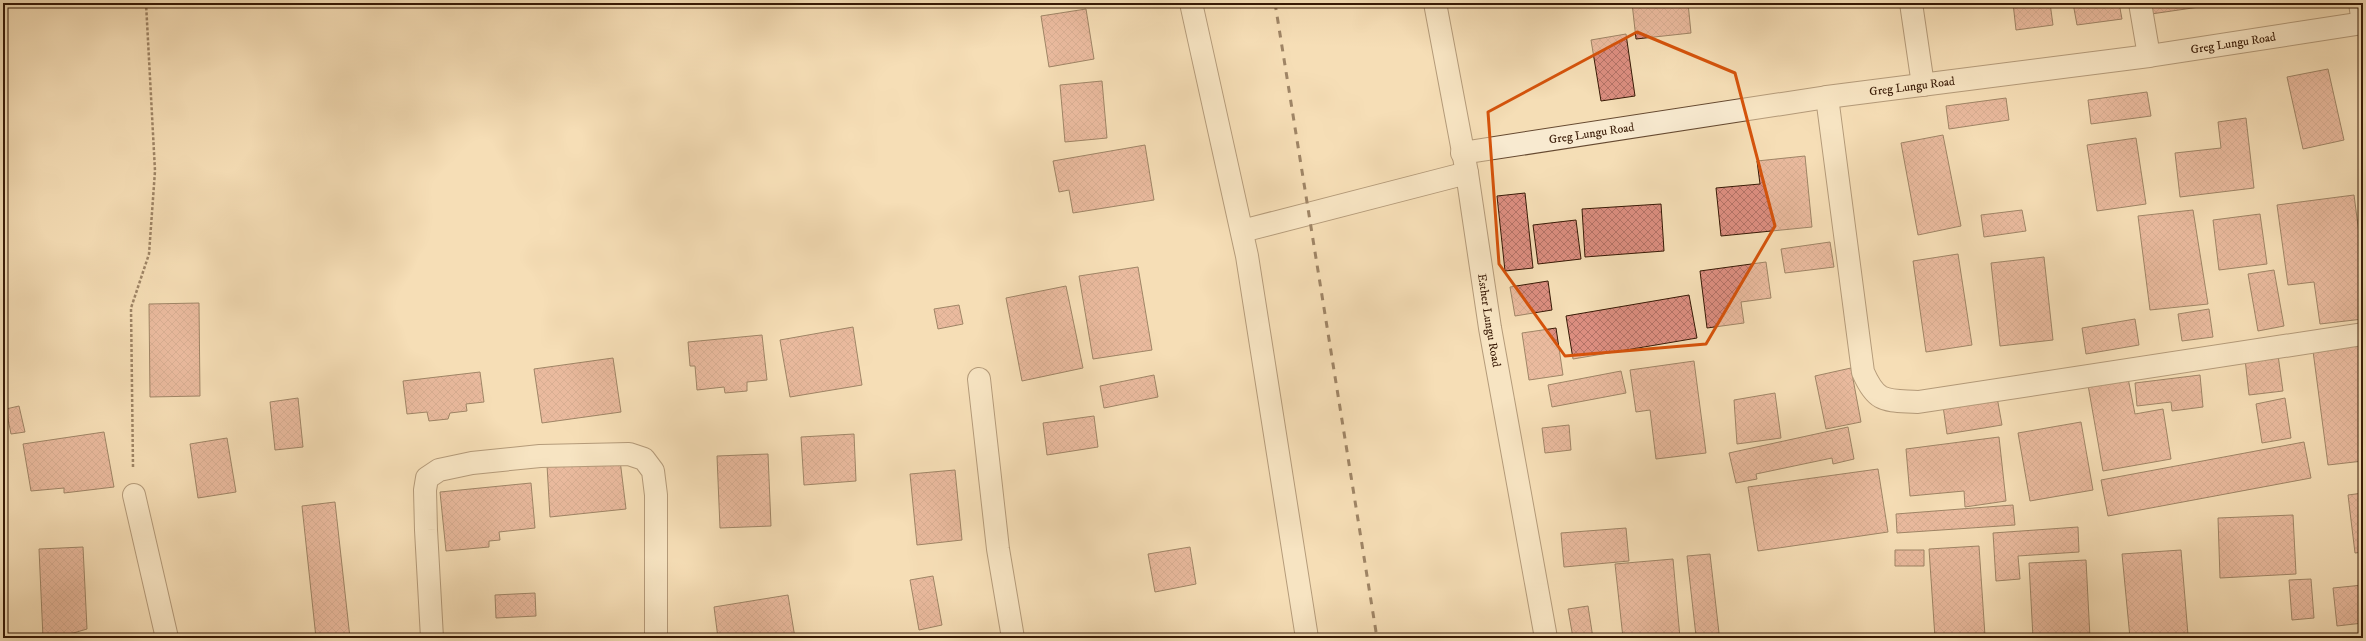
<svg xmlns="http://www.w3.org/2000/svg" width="2366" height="641" font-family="'IM FELL DW Pica',serif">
<defs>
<pattern id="building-cross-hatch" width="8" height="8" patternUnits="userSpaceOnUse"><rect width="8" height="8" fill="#dc8e80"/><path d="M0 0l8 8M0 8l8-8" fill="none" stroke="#b37367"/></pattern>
</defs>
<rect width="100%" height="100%" fill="#f5deb6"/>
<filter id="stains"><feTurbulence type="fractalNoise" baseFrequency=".005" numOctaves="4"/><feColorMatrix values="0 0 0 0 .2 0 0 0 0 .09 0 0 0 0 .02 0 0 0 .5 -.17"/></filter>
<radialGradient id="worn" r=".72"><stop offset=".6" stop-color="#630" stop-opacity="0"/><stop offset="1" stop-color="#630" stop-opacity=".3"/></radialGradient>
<path fill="url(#building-cross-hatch)" stroke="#371905" d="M 1632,3 L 1688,3 L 1691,33 L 1636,39 Z
M 2013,3 L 2050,3 L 2053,25 L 2016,30 Z
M 2073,3 L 2119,3 L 2122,19 L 2077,25 Z
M 2149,3 L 2220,3 L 2220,4 L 2151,14 Z
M 1086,9 L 1094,59 L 1049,67 L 1041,16 Z
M 1626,34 L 1635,96 L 1601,101 L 1591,40 Z
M 2328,69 L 2344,140 L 2303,149 L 2287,77 Z
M 1102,81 L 1107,138 L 1065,142 L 1060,85 Z
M 2147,92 L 2151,116 L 2091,124 L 2088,100 Z
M 2006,98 L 2009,120 L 1949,129 L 1946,106 Z
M 2246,118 L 2254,188 L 2180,197 L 2175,153 L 2221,148 L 2218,122 Z
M 1943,135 L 1961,226 L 1918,235 L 1901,143 Z
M 2136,138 L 2146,204 L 2097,211 L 2087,145 Z
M 1145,145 L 1154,200 L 1073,213 L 1069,190 L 1059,192 L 1053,161 Z
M 1805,156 L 1812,227 L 1721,236 L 1716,188 L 1760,184 L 1757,161 Z
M 1525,193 L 1533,268 L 1505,271 L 1497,196 Z
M 2354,195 L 2363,264 L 2363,319 L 2320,324 L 2314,282 L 2288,285 L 2277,205 Z
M 1661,204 L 1664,251 L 1585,257 L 1582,209 Z
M 2022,210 L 2026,231 L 1984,237 L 1981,215 Z
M 2193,210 L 2208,304 L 2150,310 L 2138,216 Z
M 2260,214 L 2267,264 L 2219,270 L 2213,220 Z
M 1576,220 L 1581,259 L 1538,264 L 1533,225 Z
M 1830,242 L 1834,267 L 1785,273 L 1781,249 Z
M 1958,254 L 1972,345 L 1926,352 L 1913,261 Z
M 2044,257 L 2053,340 L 2000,346 L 1991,263 Z
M 1766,262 L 1771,298 L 1741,302 L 1744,323 L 1707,328 L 1700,271 Z
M 1138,267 L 1152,350 L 1093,359 L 1079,276 Z
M 2274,270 L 2284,326 L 2258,331 L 2248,274 Z
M 1548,281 L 1552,310 L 1515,316 L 1510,287 Z
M 1066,286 L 1083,368 L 1022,381 L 1006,298 Z
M 1689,295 L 1697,338 L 1573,359 L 1566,316 Z
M 199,303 L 200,396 L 150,397 L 149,304 Z
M 959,305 L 963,324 L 938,329 L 934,309 Z
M 2209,309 L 2213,337 L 2182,341 L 2178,314 Z
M 2135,319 L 2139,345 L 2086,354 L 2082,328 Z
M 853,327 L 862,385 L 790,397 L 780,340 Z
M 1556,328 L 1563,375 L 1529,380 L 1522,333 Z
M 762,335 L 767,380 L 747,382 L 747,391 L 725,393 L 724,387 L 697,390 L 695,366 L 690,366 L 688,342 Z
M 2363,344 L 2363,461 L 2328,465 L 2313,351 Z
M 2278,355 L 2283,391 L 2249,395 L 2245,359 Z
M 613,358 L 621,412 L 542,423 L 534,369 Z
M 1694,361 L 1706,453 L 1656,459 L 1650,410 L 1636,412 L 1630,370 Z
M 1851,368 L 1861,422 L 1826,429 L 1815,376 Z
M 1621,371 L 1626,393 L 1552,407 L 1548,385 Z
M 480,372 L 484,402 L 466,404 L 467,411 L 450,413 L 448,419 L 429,421 L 427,412 L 407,414 L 403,381 Z
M 1154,375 L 1158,397 L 1104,408 L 1100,386 Z
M 2200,375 L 2203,407 L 2172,411 L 2171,402 L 2137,406 L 2135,383 Z
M 2128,378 L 2135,414 L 2163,409 L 2171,459 L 2103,471 L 2088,385 Z
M 1775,393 L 1781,438 L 1737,444 L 1734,400 Z
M 1997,397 L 2002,425 L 1947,434 L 1943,406 Z
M 298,398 L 303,447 L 275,450 L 270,402 Z
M 2285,398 L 2291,438 L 2262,443 L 2256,404 Z
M 19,406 L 25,432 L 11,434 L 6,409 Z
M 1094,416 L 1098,447 L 1047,455 L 1043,423 Z
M 2081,422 L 2093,490 L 2030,501 L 2018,433 Z
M 1569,425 L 1571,450 L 1545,453 L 1542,428 Z
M 1848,427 L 1854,459 L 1833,464 L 1832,458 L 1756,474 L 1757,479 L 1736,483 L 1729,453 Z
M 104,432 L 114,487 L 64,493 L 64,488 L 31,491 L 23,444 Z
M 854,434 L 856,481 L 804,485 L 801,437 Z
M 1999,437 L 2006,501 L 1965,507 L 1964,491 L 1910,496 L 1906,449 Z
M 227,438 L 236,492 L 198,498 L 190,444 Z
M 2304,442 L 2311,478 L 2108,516 L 2101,480 Z
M 768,454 L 771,526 L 720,528 L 717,456 Z
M 620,460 L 626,509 L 550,517 L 547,465 Z
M 1878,469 L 1888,532 L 1758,551 L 1748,487 Z
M 955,470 L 962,540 L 917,545 L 910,474 Z
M 531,483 L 535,528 L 499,532 L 500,540 L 489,541 L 489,547 L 446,551 L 440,492 Z
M 2363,493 L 2363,552 L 2355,553 L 2348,495 Z
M 335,502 L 350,638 L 316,638 L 302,506 Z
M 2013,505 L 2015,525 L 1897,533 L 1896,514 Z
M 2293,515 L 2296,574 L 2220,578 L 2218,518 Z
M 2078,527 L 2079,552 L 2018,556 L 2020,579 L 1996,581 L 1993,533 Z
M 1626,528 L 1629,561 L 1564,567 L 1561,533 Z
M 1979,546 L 1985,636 L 1935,638 L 1929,549 Z
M 83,547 L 87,629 L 70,634 L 70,638 L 43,638 L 39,549 Z
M 1190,547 L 1196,584 L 1155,592 L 1148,554 Z
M 1895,550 L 1924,550 L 1924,566 L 1895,566 Z
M 2181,550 L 2188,635 L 2130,638 L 2122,554 Z
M 1710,554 L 1719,633 L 1696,636 L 1687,556 Z
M 1673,559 L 1680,638 L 1623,638 L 1615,564 Z
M 2086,560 L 2090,638 L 2033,638 L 2029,563 Z
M 933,576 L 942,625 L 919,630 L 910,580 Z
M 2311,579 L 2314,618 L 2292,620 L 2289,580 Z
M 2363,585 L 2363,623 L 2337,626 L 2333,588 Z
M 535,593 L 536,616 L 496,618 L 495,595 Z
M 788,595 L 795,638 L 718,638 L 714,607 Z
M 1588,606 L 1593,638 L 1573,638 L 1568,609 Z"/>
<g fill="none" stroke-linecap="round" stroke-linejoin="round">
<defs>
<path id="minor" d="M 1191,3 L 1247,256 L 1307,638
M 1911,3 L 1923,85
M 2140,3 L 2149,56
M 2360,3 L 2363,23
M 1827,97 L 1863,372 C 1877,404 1886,400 1918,402 L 2363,334
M 1242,231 L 1467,173
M 979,379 L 998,549 L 1013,638
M 134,495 L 167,638
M 432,638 L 426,530 L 425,490 L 427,478 L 439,470 L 472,463 L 540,456 L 629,454 L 644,459 L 653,471 L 656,495 L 656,638"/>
<g id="tertiary">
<path id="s1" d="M 1435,3 L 1467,173 L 1490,328 L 1546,638"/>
<path id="s2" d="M 1462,153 L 1827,97 L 2149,56 L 2363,23"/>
</g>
</defs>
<use href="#minor" stroke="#664a31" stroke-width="24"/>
<use href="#tertiary" stroke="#664a31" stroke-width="24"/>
<path stroke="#371905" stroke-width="2.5" stroke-dasharray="3 2" stroke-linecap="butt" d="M 133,467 L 131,308 L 149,254 L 155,171 L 146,3"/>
<use href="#minor" stroke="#f8ead0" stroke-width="22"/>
<use href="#tertiary" stroke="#f8ead0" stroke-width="22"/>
<path stroke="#371905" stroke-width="3" stroke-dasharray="7 7" stroke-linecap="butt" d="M 1275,3 L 1377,638"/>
</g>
<path d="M0 0H2366V641H0ZM 1637,32 L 1735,73 L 1775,226 L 1706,344 L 1565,356 L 1499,264 L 1488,112 Z" fill="#f5deb6" fill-opacity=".55" fill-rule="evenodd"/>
<path fill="none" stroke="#d6530b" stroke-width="3" stroke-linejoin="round" d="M 1637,32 L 1735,73 L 1775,226 L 1706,344 L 1565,356 L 1499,264 L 1488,112 Z"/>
<g text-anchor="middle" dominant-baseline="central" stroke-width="3" stroke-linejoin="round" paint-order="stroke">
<g font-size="12" fill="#371905" stroke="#f8ead0">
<text stroke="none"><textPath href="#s2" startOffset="779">Greg Lungu Road</textPath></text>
<text stroke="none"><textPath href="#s2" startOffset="455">Greg Lungu Road</textPath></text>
<text stroke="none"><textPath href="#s2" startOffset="131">Greg Lungu Road</textPath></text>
<text stroke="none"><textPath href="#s1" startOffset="322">Esther Lungu Road</textPath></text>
</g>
</g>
<rect width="2366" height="641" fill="none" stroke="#f5deb6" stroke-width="16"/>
<rect x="4" y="4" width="2358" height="633" fill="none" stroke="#371905" stroke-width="2"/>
<rect x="8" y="8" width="2350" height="625" fill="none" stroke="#371905"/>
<rect width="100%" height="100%" filter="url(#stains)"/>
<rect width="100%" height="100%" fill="url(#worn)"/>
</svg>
